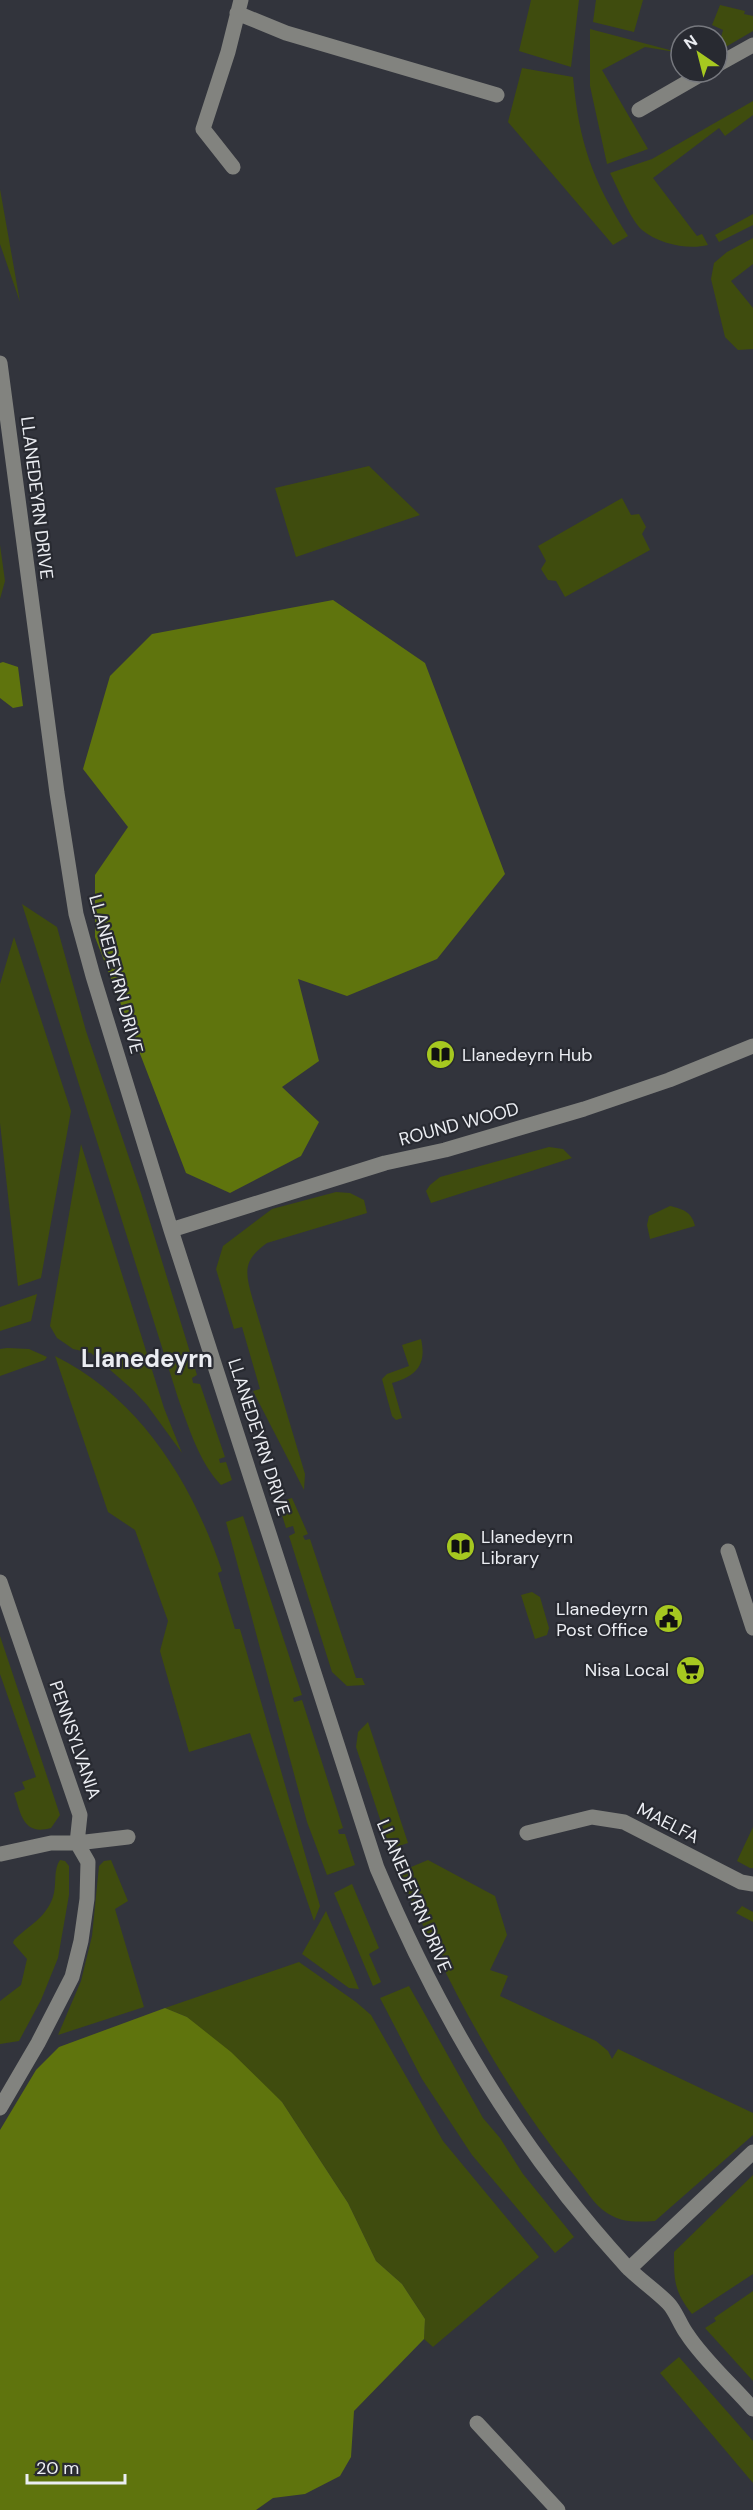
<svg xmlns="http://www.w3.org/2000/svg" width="753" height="2510" font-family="'DM Sans',sans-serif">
<rect width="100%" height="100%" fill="#32343c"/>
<path fill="#3f4c0e" d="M 531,0 L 579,0 L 571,67 L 519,51 Z
M 596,0 L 643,0 L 634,32 L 593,22 Z
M 720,5 L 745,11 L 744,14 L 753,16 L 753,31 L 717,52 L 723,30 L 712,25 Z
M 590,29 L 681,53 L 645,47 L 602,70 L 648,149 L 607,164 L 590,86 Z
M 522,68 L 573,77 C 579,142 592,180 628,236 L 613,245 L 508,122 Z
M 753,101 L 753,115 L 725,136 L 719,128 L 653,178 L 697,236 L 702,234 L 708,245 C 688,250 659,244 642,230 C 630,219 618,188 610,173 L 652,159 Z
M 0,189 L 20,302 L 0,244 Z
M 753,214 L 753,225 L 719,242 L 715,235 Z
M 753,238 L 753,264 L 731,281 L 753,308 L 753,349 L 738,350 L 725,337 L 711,279 L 714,263 L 727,252 Z
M 369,466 L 420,515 L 296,557 L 275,488 Z
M 622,498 L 631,515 L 639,514 L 646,527 L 642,534 L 650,550 L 565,597 L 556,581 L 548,580 L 541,569 L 546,561 L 538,546 Z
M 0,545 L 5,581 L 0,599 Z
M 22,904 L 57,927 L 86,1031 L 141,1193 L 197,1375 L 192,1378 L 193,1383 L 200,1384 L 225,1457 L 219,1459 L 220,1463 L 226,1462 L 232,1480 L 221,1485 C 199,1462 189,1428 178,1398 Z
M 14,937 L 71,1111 L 41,1278 L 18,1286 L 0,1123 L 0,984 Z
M 81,1144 L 164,1408 L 182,1453 L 147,1405 L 133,1390 L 91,1353 L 73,1349 L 63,1342 L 57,1338 L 50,1326 Z
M 549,1147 L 563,1149 L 572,1158 L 431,1203 L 426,1191 L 430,1185 L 440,1177 Z
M 336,1192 L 350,1193 L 364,1200 L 367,1213 L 267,1243 C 243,1260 245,1272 252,1297 L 305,1474 L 304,1490 L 253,1391 L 260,1389 L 242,1327 L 234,1329 L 216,1269 L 223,1246 L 272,1209 Z
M 670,1206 C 683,1209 692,1212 695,1226 L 650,1239 L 647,1225 L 649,1216 Z
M 37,1294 L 31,1321 L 0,1331 L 0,1307 Z
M 421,1339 C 427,1365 416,1376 392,1383 L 402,1418 L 396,1420 L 392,1416 L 382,1379 L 387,1374 L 409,1366 L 402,1345 Z
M 7,1348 L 29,1349 L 47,1357 L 45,1360 L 0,1376 L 0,1349 Z
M 55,1356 C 141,1399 192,1483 222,1571 L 218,1573 L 235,1629 L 240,1629 L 320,1906 L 314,1921 L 250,1733 L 189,1752 L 160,1651 L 168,1621 L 135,1530 L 108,1512 Z
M 292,1498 L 308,1534 L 303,1536 L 305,1540 L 310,1539 L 356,1678 L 362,1678 L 365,1685 L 347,1686 L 332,1672 L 289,1536 L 295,1533 L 293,1526 L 286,1528 L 278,1502 Z
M 243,1516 L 302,1695 L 293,1698 L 294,1702 L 302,1700 L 343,1828 L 338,1830 L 339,1834 L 345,1834 L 355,1865 L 327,1875 L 307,1822 L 226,1522 Z
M 532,1592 L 540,1597 L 549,1628 L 547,1635 L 535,1639 L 521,1595 Z
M 0,1636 L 60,1815 L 51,1828 C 23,1836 21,1814 14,1793 L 25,1789 L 22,1782 L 36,1777 L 0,1674 Z
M 368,1722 L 408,1843 L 390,1849 L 356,1747 L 358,1732 Z
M 753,1827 L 753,1868 L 750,1868 L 737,1861 Z
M 60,1860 L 65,1861 L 69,1866 L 69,1895 L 58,1958 L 41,2000 L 19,2041 L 0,2044 L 0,2001 L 21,1985 L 27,1959 L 13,1943 L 14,1940 C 28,1926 46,1918 53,1897 C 57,1885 53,1869 60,1860 Z
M 111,1860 L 128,1901 L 115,1909 L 144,2007 L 58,2035 L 81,1981 L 92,1936 L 99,1866 L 104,1861 Z
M 428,1860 L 495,1896 L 507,1935 L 490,1970 L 508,1976 L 500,1996 L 596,2041 L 608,2051 L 612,2059 L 618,2049 L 753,2113 L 753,2135 L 655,2221 C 637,2222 622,2223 607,2213 C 594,2205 584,2187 574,2175 C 500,2085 445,1978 399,1872 Z
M 352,1884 L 379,1948 L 369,1954 L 381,1982 L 373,1986 L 334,1893 Z
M 742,1906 L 753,1912 L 753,1922 L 736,1913 Z
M 326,1911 L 359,1989 L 349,1988 L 302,1954 Z
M 299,1962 L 356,2002 L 371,2015 L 443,2141 L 539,2257 L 433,2347 L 424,2339 L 425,2319 L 402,2284 L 376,2261 L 348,2203 L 282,2102 L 187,2017 L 165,2008 Z
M 409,1986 L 483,2118 L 500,2138 L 523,2174 L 574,2237 L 555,2253 L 472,2155 L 422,2079 L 380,1998 Z
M 753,2175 L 753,2274 L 692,2314 C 674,2291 674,2281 674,2252 Z
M 753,2291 L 753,2381 L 705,2328 L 716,2321 L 714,2318 Z
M 679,2357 L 753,2441 L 753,2483 L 660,2373 Z"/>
<path fill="#5f740d" d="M 333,600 L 425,663 L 505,874 L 437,959 L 347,996 L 298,979 L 319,1061 L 282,1087 L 319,1122 L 301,1156 L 230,1193 L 186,1173 L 95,937 L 95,875 L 128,827 L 83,769 L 110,676 L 152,634 Z
M 3,662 L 18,667 L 23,706 L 13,708 L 0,698 L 0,663 Z
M 165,2008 L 187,2017 L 231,2052 L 282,2102 L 348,2203 L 376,2261 L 402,2284 L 425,2319 L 424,2339 L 354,2411 L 351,2457 L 340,2476 L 305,2494 L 273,2498 L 256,2510 L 0,2510 L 0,2130 L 36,2070 L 59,2047 Z"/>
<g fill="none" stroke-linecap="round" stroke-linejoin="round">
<path stroke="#82837f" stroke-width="15" d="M 237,13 L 286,33 L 497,95
M 717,65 L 753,45
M 639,110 L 705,72
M 233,167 L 203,129 L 228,52 L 241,0
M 0,363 L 57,793 L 76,914 L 93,976 L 171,1230 L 377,1868 C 440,2017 517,2147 627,2267 C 640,2280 655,2290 668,2303 C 676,2311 680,2325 687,2334 C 703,2359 733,2386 753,2409
M 171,1230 L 385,1163 L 445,1150 L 584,1109 L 669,1080 L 753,1046
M 728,1551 L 753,1628
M 0,1582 L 80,1815 L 77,1843 L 88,1862 L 87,1899 L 81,1941 L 72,1977 L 38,2043 L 0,2108
M 527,1833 L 592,1817 L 624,1822 L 741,1882 L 753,1884
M 1,1854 L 51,1843 L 77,1843 L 128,1837
M 629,2269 L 753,2152
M 477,2423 L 558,2510"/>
</g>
<defs>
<symbol id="library-disc" viewBox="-11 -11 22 22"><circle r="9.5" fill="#a6c820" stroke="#282a31"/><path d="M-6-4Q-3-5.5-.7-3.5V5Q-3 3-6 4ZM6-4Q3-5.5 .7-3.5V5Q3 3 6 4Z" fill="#111"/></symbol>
<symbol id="civic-disc" viewBox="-11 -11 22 22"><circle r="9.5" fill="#a6c820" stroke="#282a31"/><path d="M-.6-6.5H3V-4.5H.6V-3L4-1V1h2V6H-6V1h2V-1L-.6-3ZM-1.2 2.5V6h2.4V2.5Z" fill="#111"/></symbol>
<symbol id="supermarket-disc" viewBox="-11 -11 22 22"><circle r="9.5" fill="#a6c820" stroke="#282a31"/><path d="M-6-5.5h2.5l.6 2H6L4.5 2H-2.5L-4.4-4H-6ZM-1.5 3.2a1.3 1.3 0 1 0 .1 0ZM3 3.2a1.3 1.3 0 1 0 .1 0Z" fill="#111"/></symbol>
</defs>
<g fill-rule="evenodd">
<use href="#library-disc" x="424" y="1038" width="33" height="33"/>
<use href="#library-disc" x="444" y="1530" width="33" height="33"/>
<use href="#civic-disc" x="652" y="1602" width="33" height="33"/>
<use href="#supermarket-disc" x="674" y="1654" width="33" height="33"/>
</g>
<g text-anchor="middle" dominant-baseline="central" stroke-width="4.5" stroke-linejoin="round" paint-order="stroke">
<g font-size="18" fill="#ebedf2" stroke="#282a31">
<text transform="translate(37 498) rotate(83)">LLANEDEYRN DRIVE</text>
<text transform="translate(116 974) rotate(75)">LLANEDEYRN DRIVE</text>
<text transform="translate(459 1124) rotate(-15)">ROUND WOOD</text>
<text transform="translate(259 1437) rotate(72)">LLANEDEYRN DRIVE</text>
<text transform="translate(75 1740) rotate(71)">PENNSYLVANIA</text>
<text transform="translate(668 1823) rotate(27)">MAELFA</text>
<text transform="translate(414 1896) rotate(67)">LLANEDEYRN DRIVE</text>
</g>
<g font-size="18" fill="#ebedf2" stroke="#282a31" text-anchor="start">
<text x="462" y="1055">Llanedeyrn Hub</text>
<text x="481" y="1537">Llanedeyrn<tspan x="481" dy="21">Library</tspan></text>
<text x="648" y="1609" text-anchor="end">Llanedeyrn<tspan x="648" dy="21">Post Office</tspan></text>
<text x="669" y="1670" text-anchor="end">Nisa Local</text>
</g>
<g font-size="24" font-weight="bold" fill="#ebedf2" stroke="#282a31">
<text x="147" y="1358">Llanedeyrn</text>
</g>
</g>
<g transform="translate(699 54) rotate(325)"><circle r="28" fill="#282a31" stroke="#76787e" stroke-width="1.5"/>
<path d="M0-4.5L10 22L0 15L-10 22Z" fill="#a6c820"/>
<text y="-9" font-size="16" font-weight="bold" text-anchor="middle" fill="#ebedf2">N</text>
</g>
<path d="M27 2474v9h98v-9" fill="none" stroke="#ebedf2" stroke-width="3"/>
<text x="36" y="2474" font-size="18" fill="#ebedf2" stroke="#282a31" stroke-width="4.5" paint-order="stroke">20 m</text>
</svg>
